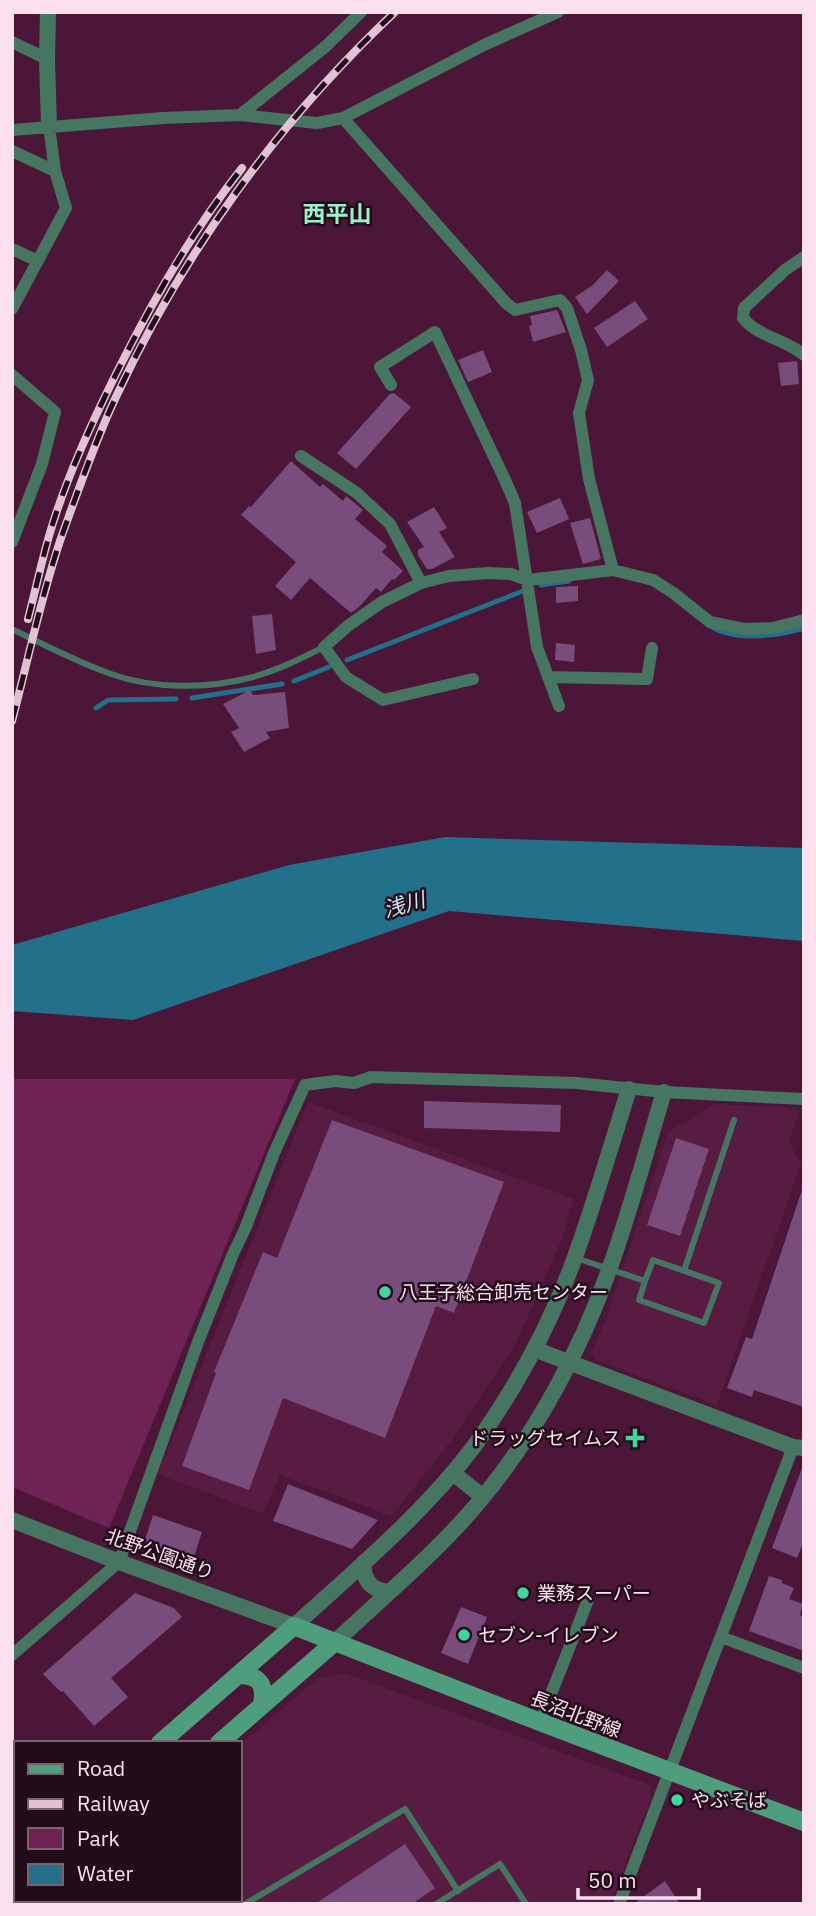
<svg xmlns="http://www.w3.org/2000/svg" width="816" height="1916" font-family="'IBM Plex Sans','Noto Sans JP',sans-serif">
<rect width="100%" height="100%" fill="#4b1638"/>
<path fill="#581b42" d="M 308,1102 L 574,1199 L 561,1241 L 516,1344 L 450,1442 L 392,1516 L 280,1475 L 263,1514 L 158,1474 Z
M 716,1104 L 801,1108 L 789,1142 L 801,1163 L 717,1405 L 595,1360 L 592,1352 L 606,1319 L 668,1132 Z
M 345,1673 L 650,1785 L 651,1797 L 610,1904 L 56,1904 L 60,1900 L 240,1900 L 240,1745 L 318,1678 Z"/>
<path fill="#6e2354" d="M 12,1079 L 295,1079 L 109,1528 L 12,1487 Z"/>
<path fill="#23708a" d="M 445,837 L 804,848 L 804,941 L 449,911 L 133,1020 L 12,1011 L 12,945 L 289,865 Z"/>
<g fill="none" stroke-linecap="round" stroke-linejoin="round">
<path stroke="#23708a" stroke-width="5" d="M 541,585 L 569,581
M 709,625 C 733,642 777,636 804,628
M 347,660 L 523,591
M 294,681 L 329,667
M 192,698 L 282,684
M 96,708 L 108,700 L 176,699"/>
</g>
<path fill="#784c7b" d="M 607,270 L 619,281 L 587,314 L 575,297 L 593,285 Z
M 635,301 L 648,319 L 607,347 L 594,328 Z
M 557,310 L 566,332 L 533,342 L 529,326 L 532,325 L 530,316 Z
M 483,350 L 492,372 L 468,382 L 458,360 Z
M 797,361 L 799,384 L 781,386 L 778,363 Z
M 394,393 L 411,407 L 356,469 L 337,453 L 390,394 Z
M 291,461 L 320,487 L 323,484 L 343,501 L 346,496 L 363,510 L 355,519 L 387,546 L 382,552 L 403,571 L 394,580 L 392,579 L 381,592 L 376,588 L 359,607 L 351,613 L 310,578 L 291,600 L 275,586 L 296,562 L 241,515 L 249,506 L 251,507 Z
M 560,498 L 569,519 L 537,533 L 527,512 Z
M 434,507 L 447,528 L 439,532 L 455,557 L 432,569 L 427,569 L 418,555 L 418,550 L 424,547 L 407,522 Z
M 590,518 L 601,559 L 583,564 L 570,523 Z
M 578,586 L 578,601 L 556,603 L 556,587 Z
M 272,614 L 276,650 L 256,654 L 252,616 Z
M 556,643 L 575,645 L 574,662 L 555,660 Z
M 250,690 L 253,695 L 285,692 L 289,728 L 266,732 L 270,738 L 244,752 L 231,732 L 239,728 L 223,704 Z
M 424,1101 L 561,1105 L 560,1132 L 424,1128 Z
M 332,1120 L 504,1182 L 454,1313 L 436,1306 L 385,1438 L 283,1398 L 249,1490 L 182,1466 L 216,1373 L 214,1372 L 263,1252 L 277,1258 Z
M 676,1138 L 709,1149 L 680,1236 L 647,1225 Z
M 802,1190 L 804,1191 L 804,1407 L 754,1390 L 752,1397 L 727,1388 L 746,1337 L 752,1339 Z
M 802,1468 L 804,1541 L 797,1558 L 772,1548 Z
M 288,1484 L 378,1520 L 352,1549 L 273,1521 Z
M 153,1515 L 202,1532 L 193,1560 L 144,1543 Z
M 769,1576 L 782,1580 L 782,1583 L 794,1588 L 789,1599 L 803,1604 L 800,1615 L 804,1617 L 804,1651 L 749,1631 Z
M 135,1593 L 174,1608 L 182,1617 L 111,1678 L 128,1697 L 94,1726 L 63,1691 L 61,1692 L 43,1674 Z
M 461,1607 L 487,1617 L 468,1664 L 441,1653 Z
M 405,1844 L 435,1888 L 412,1904 L 315,1904 Z
M 665,1881 L 680,1904 L 633,1904 Z"/>
<g fill="none" stroke-linecap="round" stroke-linejoin="round">
<path stroke="#467661" stroke-width="6" d="M 12,629 C 44,645 77,662 111,674 C 153,689 206,689 249,678 C 276,671 300,659 324,647
M 576,1258 L 645,1281 L 653,1260 L 719,1283 L 704,1323 L 639,1300 L 645,1281
M 684,1271 L 734,1120
M 211,1902 L 212,1904
M 245,1904 L 405,1809 L 458,1891
M 436,1904 L 500,1864 L 526,1904"/>
<path stroke="#467661" stroke-width="12" d="M 12,42 L 47,59
M 240,115 L 317,123 L 343,118 L 484,45 L 558,12
M 343,118 L 506,303 L 515,310 L 560,300 L 567,308 L 581,350 L 588,380 L 579,413 L 589,479 L 613,570
M 12,130 L 163,118 L 240,115 L 325,47 L 361,12
M 12,151 L 55,171
M 12,249 L 38,261
M 804,257 L 785,270 L 744,308 L 743,318 C 758,337 786,339 804,355
M 12,309 L 66,208 L 55,171 L 49,126
M 12,375 L 55,412 L 42,464 L 12,542
M 391,385 L 380,367 L 435,332 L 505,480 L 515,503 L 537,647 L 559,706
M 301,456 L 357,493 L 390,524 L 421,583
M 548,677 L 647,679 L 652,648
M 473,679 L 383,700 L 346,677 L 324,647 L 349,625 L 382,602 L 421,583 L 449,576 L 488,573 L 511,574 L 528,580 L 613,570 L 653,580 L 672,592 L 710,622 L 744,629 L 773,628 L 804,620
M 721,1637 L 804,1668
M 12,1655 L 119,1562 L 198,1342 L 233,1254 L 245,1229 L 274,1153 L 305,1085 L 335,1081 L 354,1083 L 371,1077 L 576,1083 L 664,1092 L 804,1099
M 540,1722 L 588,1600
M 619,1904 L 793,1447"/>
<path stroke="#467661" stroke-width="16" d="M 48,12 L 47,59 L 49,126
M 534,1349 L 793,1447 L 804,1448
M 453,1473 L 483,1497
M 12,1520 L 119,1562 L 294,1626 C 357,1569 424,1513 475,1445 C 516,1388 551,1323 575,1257 C 595,1202 611,1145 629,1089
M 364,1562 C 362,1580 371,1590 388,1592
M 335,1642 C 385,1595 440,1550 483,1497 C 537,1432 581,1349 609,1270 C 630,1212 646,1151 664,1092"/>
<path stroke="#4e9e7d" stroke-width="18" d="M 238,1675 C 258,1675 266,1683 262,1704
M 160,1743 L 294,1626 L 540,1722 L 804,1822
M 219,1743 L 335,1642
M 12,1870 L 16,1867
M 32,1904 L 36,1900"/>
<defs>
<path id="rail" d="M 28,619 C 35,592 41,564 49,536 C 66,478 92,422 119,368 C 154,298 193,230 242,168
M 12,721 C 28,660 41,597 61,538 C 78,491 94,444 115,399 C 182,254 278,122 395,12"/>
</defs>
<use href="#rail" stroke="#e1c2d3" stroke-width="8"/>
<use href="#rail" stroke="#230c1a" stroke-width="5" stroke-dasharray="16" stroke-linecap="butt"/>
</g>
<g fill="#44d49f" stroke="#230c1a" stroke-width="2.5">
<circle cx="385" cy="1292" r="7"/>
<path d="M631.5 1427.5h7v7h7v7h-7v7h-7v-7h-7v-7h7z"/>
<circle cx="523" cy="1593" r="7"/>
<circle cx="464" cy="1635" r="7"/>
<circle cx="677" cy="1800" r="7"/>
</g>
<g text-anchor="middle" dominant-baseline="central" stroke-width="5" stroke-linejoin="round" paint-order="stroke">
<g font-size="19" fill="#fce0ef" stroke="#230c1a" text-anchor="start">
<text x="399" y="1292">八王子総合卸売センター</text>
<text x="621" y="1438" text-anchor="end">ドラッグセイムス</text>
<text x="537" y="1593">業務スーパー</text>
<text x="478" y="1635">セブン-イレブン</text>
<text x="691" y="1800">やぶそば</text>
</g>
<g font-size="19" fill="#fce0ef" stroke="#230c1a">
<text transform="translate(160 1554) rotate(20)">北野公園通り</text>
<text transform="translate(576 1714) rotate(21)">長沼北野線</text>
</g>
<g font-size="21" font-style="italic" fill="#c9e5f1" stroke="#230c1a">
<text transform="translate(404 904) rotate(-16)">浅川</text>
</g>
<g font-size="23" font-weight="bold" fill="#9bf1cb" stroke="#230c1a">
<text x="337" y="213">西平山</text>
</g>
</g>
<rect width="816" height="1916" fill="none" stroke="#fce0ef" stroke-width="28"/>
<rect x="14" y="1741" width="228" height="161" fill="#230c1a" stroke="#7a616f" stroke-width="2"/>
<rect x="28" y="1764" width="35" height="10" fill="#4e9e7d" stroke="#7a616f" stroke-width="2"/>
<text x="77" y="1776" font-size="21" fill="#fce0ef">Road</text>
<rect x="28" y="1799" width="35" height="10" fill="#e1c2d3" stroke="#7a616f" stroke-width="2"/>
<text x="77" y="1811" font-size="21" fill="#fce0ef">Railway</text>
<rect x="28" y="1828" width="35" height="21" fill="#6e2354" stroke="#7a616f" stroke-width="2"/>
<text x="77" y="1846" font-size="21" fill="#fce0ef">Park</text>
<rect x="28" y="1864" width="35" height="21" fill="#23708a" stroke="#7a616f" stroke-width="2"/>
<text x="77" y="1881" font-size="21" fill="#fce0ef">Water</text>
<path d="M578 1888v10h121v-10" fill="none" stroke="#fce0ef" stroke-width="3.5"/>
<text x="588" y="1888" font-size="21" fill="#fce0ef" stroke="#230c1a" stroke-width="5" paint-order="stroke">50 m</text>
</svg>
